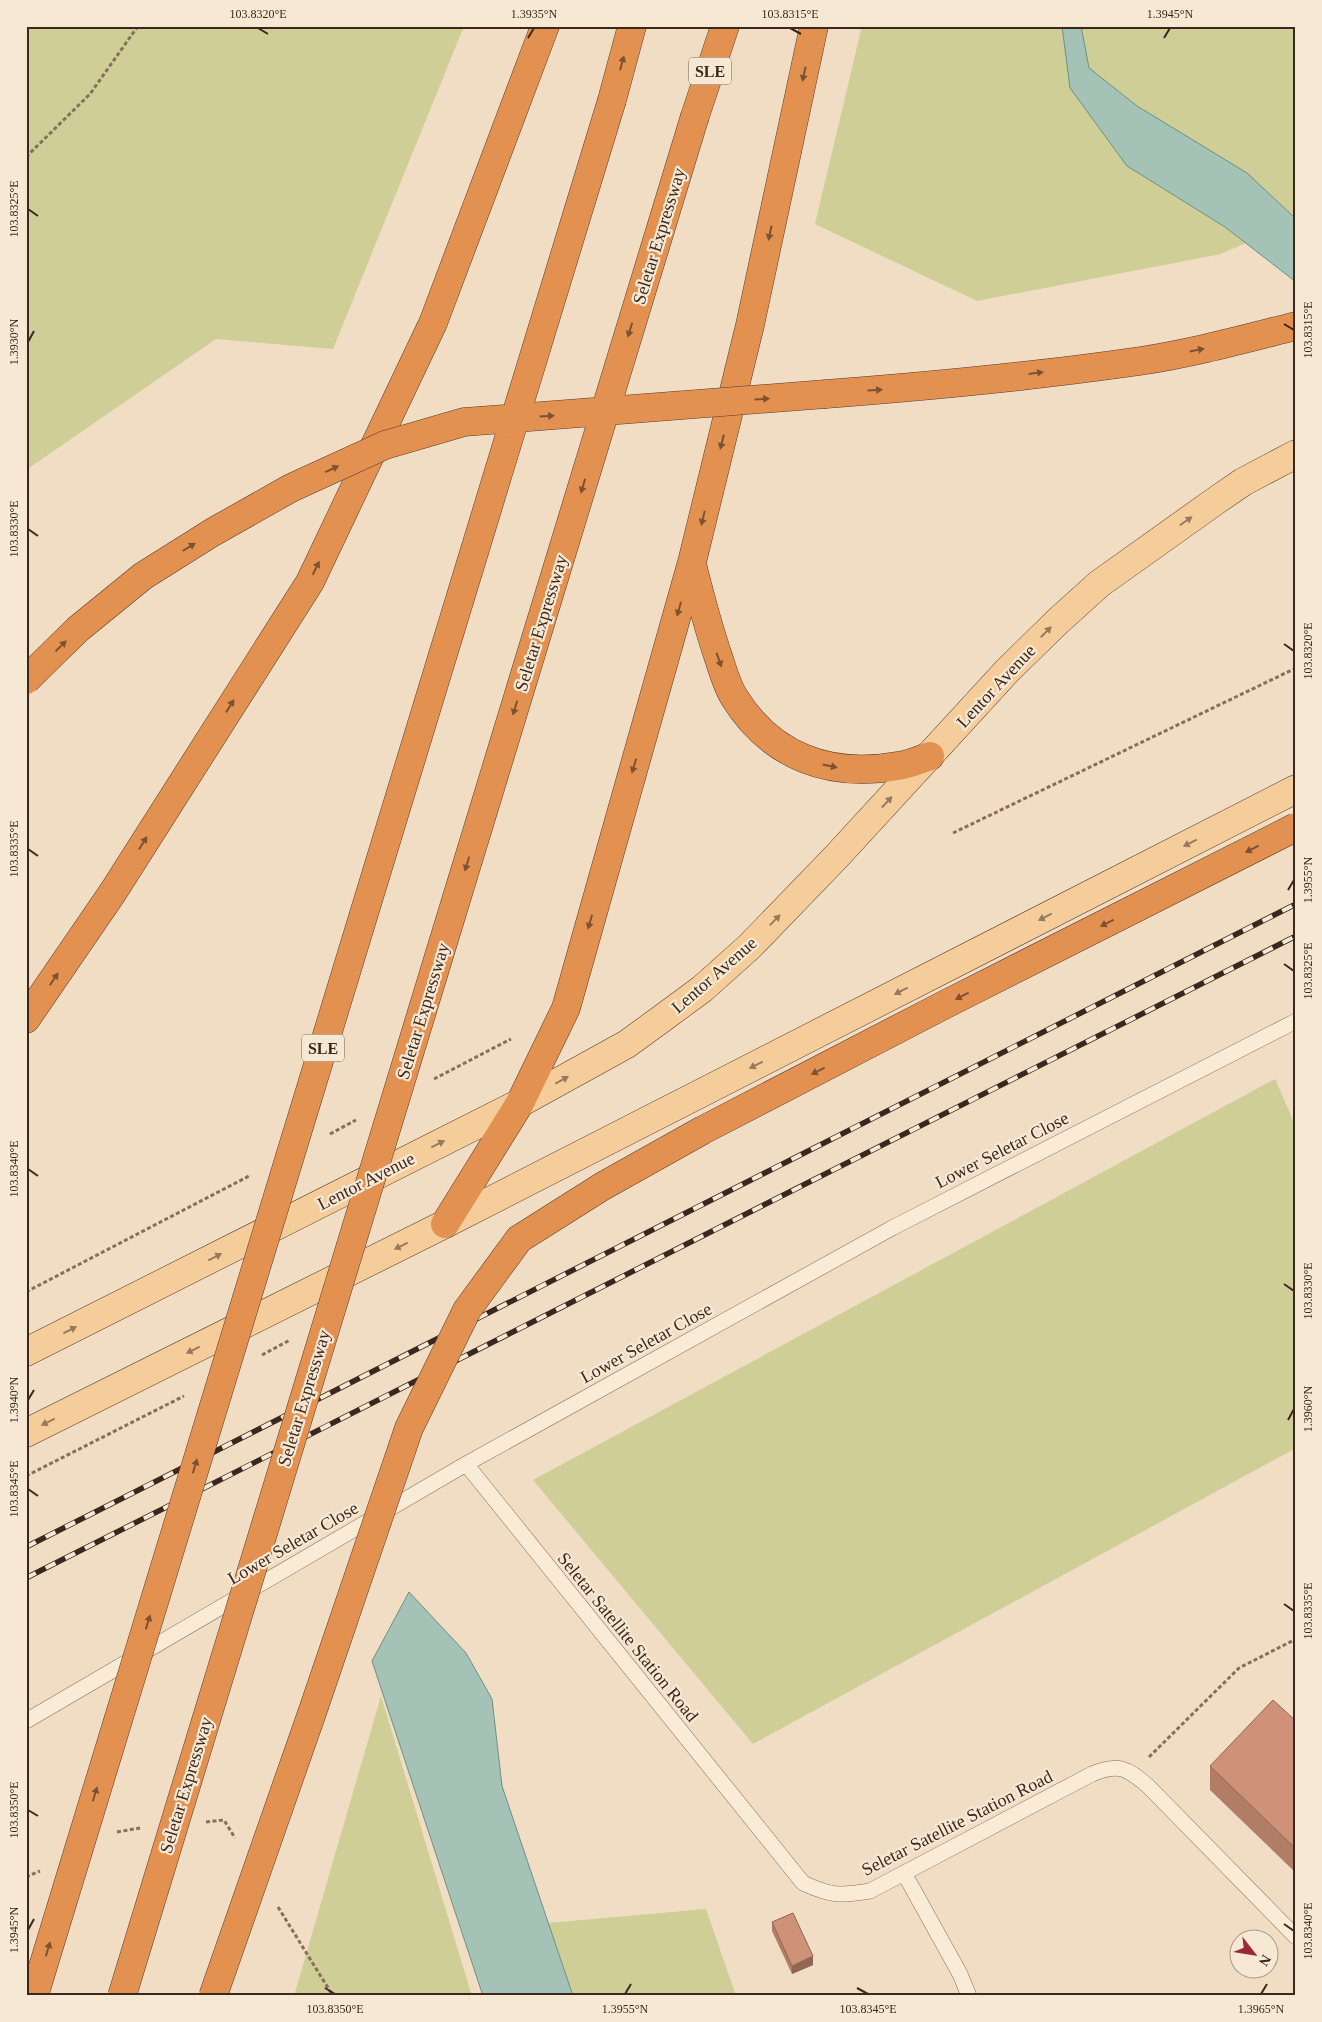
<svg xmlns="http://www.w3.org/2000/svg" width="1322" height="2022" font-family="Georgia,serif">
<rect width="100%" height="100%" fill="#f0ddc3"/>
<path fill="#cece96" d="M 26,26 L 464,26 L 333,349 L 216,339 L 26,470 Z
M 862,26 L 1296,26 L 1296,220 L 1221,254 L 977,301 L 815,224 Z
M 1275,1079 L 1296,1127 L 1296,1448 L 753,1744 L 533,1480 Z
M 381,1696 L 472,1996 L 294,1996 Z
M 706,1909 L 736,1996 L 573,1996 L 548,1923 Z"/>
<path fill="#a5c2b6" stroke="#6c9183" d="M 1062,26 L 1081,26 L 1089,68 L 1137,106 L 1247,173 L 1296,219 L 1296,282 L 1225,227 L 1127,166 L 1070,88 Z
M 409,1592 L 466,1653 L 492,1699 L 502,1786 L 573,1996 L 483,1996 L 372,1661 Z"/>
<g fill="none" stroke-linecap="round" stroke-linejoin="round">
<defs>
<path id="lane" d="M 466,1464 L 803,1883 C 831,1896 840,1896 870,1891 L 1092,1774 C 1119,1763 1127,1768 1148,1786 L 1296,1937
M 26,1721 L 466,1464 L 892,1228 L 1296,1021
M 904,1873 L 960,1974 L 969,1996"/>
<path id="primary" d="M 26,1352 L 520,1103 L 627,1044 L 664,1017 L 702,989 L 749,947 L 837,856 L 1007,671 L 1057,622 L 1099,584 L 1214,502 L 1243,482 L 1296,454
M 26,1433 L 445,1224 L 1296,789"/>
<path id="highway" d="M 612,100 L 632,26
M 695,116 L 725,26
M 826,394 C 931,386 1036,376 1140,361 C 1193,353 1244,339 1296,326
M 692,564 C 700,596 708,627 719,659 C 723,671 727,686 734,697 C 771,757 830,778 897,766 C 908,765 919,760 930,756
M 26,1019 L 113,892 L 310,582 L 433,323 L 545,26
M 445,1224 L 520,1103 L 566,1008 L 692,562 L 750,325 L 814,26"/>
</defs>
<use href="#lane" stroke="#8b6d59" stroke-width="16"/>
<use href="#primary" stroke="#583c2d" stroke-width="29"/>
<use href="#highway" stroke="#583c2d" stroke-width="29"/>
<path stroke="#8b6d59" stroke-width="3" stroke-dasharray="4 2.5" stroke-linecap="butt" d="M 26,157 L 90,94 L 138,26
M 953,833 L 1296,668
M 434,1079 L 511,1039
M 330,1134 L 356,1120
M 26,1292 L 251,1175
M 262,1355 L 290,1340
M 26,1476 L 184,1396
M 1149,1757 L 1239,1668 L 1296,1639
M 206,1822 L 224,1820 L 235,1838
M 117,1832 L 140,1828
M 26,1877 L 40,1871
M 278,1907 L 333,1996"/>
<use href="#lane" stroke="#faebd7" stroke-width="15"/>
<use href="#primary" stroke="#f4cd9a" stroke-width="28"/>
<use href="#highway" stroke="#e29151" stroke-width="28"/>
<defs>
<path id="rail" d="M 26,1547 L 1296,904
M 26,1578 L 1296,936"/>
</defs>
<use href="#rail" stroke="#3a281e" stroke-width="5.5"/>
<use href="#rail" stroke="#f7e8d3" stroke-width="4" stroke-dasharray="11" stroke-linecap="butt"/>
<defs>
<path id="highway-bridge" d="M 26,680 L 78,629 L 143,576 L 213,532 L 291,488 L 385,445 L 464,422 L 826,394
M 34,1996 L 612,100
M 122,1996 L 695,116
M 213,1996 L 313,1710 L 409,1428 L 467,1310 L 519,1239 L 603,1186 L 703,1130 L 946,1004 L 1296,827"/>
</defs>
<use href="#highway-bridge" stroke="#583c2d" stroke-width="29" stroke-linecap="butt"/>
<use href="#highway-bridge" stroke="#e29151" stroke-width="28"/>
</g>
<path fill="#b27d67" d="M 1296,1721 L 1296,1873 L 1210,1790 L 1210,1766 Z
M 772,1922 L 813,1965 L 792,1974 L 772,1931 Z"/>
<path fill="#916654" d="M 813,1956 L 813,1965 L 792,1974 L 792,1966 Z"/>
<path fill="#cf9178" stroke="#916654" d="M 1273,1700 L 1296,1721 L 1296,1849 L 1210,1766 Z
M 793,1913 L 813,1956 L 792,1966 L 772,1922 Z"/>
<defs><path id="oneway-solid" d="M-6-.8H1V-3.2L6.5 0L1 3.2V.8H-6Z" transform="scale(1.25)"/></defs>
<g fill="#7d5232">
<use href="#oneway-solid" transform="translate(622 63) rotate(-75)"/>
<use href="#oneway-solid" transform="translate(804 74) rotate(102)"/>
<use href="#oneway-solid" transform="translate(770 233) rotate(102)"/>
<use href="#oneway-solid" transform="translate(630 330) rotate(107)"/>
<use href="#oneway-solid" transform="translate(1197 350) rotate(-11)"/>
<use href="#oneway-solid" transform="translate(1036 373) rotate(-7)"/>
<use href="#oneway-solid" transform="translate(875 390) rotate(-4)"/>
<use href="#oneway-solid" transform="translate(762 399) rotate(-4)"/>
<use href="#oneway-solid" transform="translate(547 416) rotate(-4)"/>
<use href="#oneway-solid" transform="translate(722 442) rotate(104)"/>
<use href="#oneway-solid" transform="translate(332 469) rotate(-25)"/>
<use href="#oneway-solid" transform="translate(583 486) rotate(107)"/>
<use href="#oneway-solid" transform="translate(703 518) rotate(104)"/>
<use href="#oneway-solid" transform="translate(189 547) rotate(-32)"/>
<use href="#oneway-solid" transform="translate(316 568) rotate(-64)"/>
<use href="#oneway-solid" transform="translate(679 609) rotate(106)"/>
<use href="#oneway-solid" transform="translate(61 646) rotate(-44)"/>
<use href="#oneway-solid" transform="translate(719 660) rotate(71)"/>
<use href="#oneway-solid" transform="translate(230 706) rotate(-58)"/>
<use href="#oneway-solid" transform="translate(515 708) rotate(107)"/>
<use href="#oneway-solid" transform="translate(634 766) rotate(106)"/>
<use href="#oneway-solid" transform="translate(830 766) rotate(12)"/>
<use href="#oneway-solid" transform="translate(143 843) rotate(-58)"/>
<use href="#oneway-solid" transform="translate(1252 849) rotate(153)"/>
<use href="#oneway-solid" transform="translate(467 864) rotate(107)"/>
<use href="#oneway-solid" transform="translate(590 922) rotate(106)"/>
<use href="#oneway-solid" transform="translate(1107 923) rotate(153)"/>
<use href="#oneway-solid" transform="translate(54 979) rotate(-56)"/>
<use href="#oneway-solid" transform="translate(962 996) rotate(153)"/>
<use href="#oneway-solid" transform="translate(818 1071) rotate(153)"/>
<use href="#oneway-solid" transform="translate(195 1466) rotate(-73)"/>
<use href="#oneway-solid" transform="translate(148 1622) rotate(-73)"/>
<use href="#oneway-solid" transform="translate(95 1794) rotate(-73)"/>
<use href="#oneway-solid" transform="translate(48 1949) rotate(-73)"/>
</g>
<g fill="#977a5c">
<use href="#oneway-solid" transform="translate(1186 521) rotate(-35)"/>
<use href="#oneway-solid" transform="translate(1046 632) rotate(-45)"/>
<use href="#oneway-solid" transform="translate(887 802) rotate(-47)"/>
<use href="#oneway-solid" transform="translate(1190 843) rotate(153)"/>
<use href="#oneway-solid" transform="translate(1045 917) rotate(153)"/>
<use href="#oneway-solid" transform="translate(775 920) rotate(-46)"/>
<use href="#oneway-solid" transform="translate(901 991) rotate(153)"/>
<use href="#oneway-solid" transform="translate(756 1065) rotate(153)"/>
<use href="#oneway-solid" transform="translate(562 1080) rotate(-29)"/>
<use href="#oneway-solid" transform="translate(438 1144) rotate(-27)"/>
<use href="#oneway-solid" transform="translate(401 1246) rotate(154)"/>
<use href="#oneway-solid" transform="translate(215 1257) rotate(-27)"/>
<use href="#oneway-solid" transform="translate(70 1330) rotate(-27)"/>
<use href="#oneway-solid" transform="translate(193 1350) rotate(154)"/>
<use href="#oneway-solid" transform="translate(48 1422) rotate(154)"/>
</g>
<path fill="none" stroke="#3a281e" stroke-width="2" d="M 258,28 L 268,34M 790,28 L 801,34M 528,38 L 534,28M 1164,38 L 1170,28M 28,209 L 38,216M 1284,324 L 1294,330M 28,342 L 34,331M 28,529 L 38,536M 1284,644 L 1294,651M 28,849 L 38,856M 1288,890 L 1294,880M 1284,964 L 1294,971M 28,1169 L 38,1176M 1284,1284 L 1294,1291M 28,1400 L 34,1390M 1288,1420 L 1294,1409M 28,1489 L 38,1496M 1284,1604 L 1294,1611M 28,1810 L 38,1816M 1284,1924 L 1294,1931M 28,1930 L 34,1919M 325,1988 L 335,1994M 857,1988 L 868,1994M 625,1994 L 631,1984M 1261,1994 L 1267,1984"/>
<g text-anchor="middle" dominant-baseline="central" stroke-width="4.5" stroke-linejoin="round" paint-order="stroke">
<g fill="#f7e8d3" stroke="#736254" stroke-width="1">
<rect x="689" y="57.5" width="42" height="27" rx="4"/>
<rect x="302" y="1034.5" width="42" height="27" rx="4"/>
</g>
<g font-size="16" font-weight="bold" fill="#3a281e">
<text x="710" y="71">SLE</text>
<text x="323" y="1048">SLE</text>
</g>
<g font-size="18" fill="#3a281e" stroke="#f7e8d3">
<text transform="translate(659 236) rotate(-73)">Seletar Expressway</text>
<text transform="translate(541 623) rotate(-73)">Seletar Expressway</text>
<text transform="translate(996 686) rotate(-47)">Lentor Avenue</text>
<text transform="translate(714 975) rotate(-41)">Lentor Avenue</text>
<text transform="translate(423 1011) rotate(-73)">Seletar Expressway</text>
<text transform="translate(1002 1150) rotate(-27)">Lower Seletar Close</text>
<text transform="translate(366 1181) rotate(-27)">Lentor Avenue</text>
<text transform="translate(646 1343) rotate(-29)">Lower Seletar Close</text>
<text transform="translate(304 1398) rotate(-73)">Seletar Expressway</text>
<text transform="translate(293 1543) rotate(-30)">Lower Seletar Close</text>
<text transform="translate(628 1637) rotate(51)">Seletar Satellite Station Road</text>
<text transform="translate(186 1785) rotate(-73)">Seletar Expressway</text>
<text transform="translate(957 1823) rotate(-27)">Seletar Satellite Station Road</text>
</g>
</g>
<rect width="1322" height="2022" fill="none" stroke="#f7e8d3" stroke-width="55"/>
<g transform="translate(1254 1954) rotate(121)"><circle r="24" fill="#f7e8d3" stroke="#ab9b8b"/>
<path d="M0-4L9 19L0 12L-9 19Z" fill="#9c2736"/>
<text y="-8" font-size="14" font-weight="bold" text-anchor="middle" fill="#3a281e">N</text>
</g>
<rect x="28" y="28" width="1266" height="1966" fill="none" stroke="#3a281e" stroke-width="2"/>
<g font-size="12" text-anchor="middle" fill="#3a281e">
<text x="258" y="18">103.8320°E</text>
<text x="534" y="18">1.3935°N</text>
<text x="790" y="18">103.8315°E</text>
<text x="1170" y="18">1.3945°N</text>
<text transform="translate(14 209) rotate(-90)" y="4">103.8325°E</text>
<text transform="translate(1308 330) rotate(-90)" y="4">103.8315°E</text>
<text transform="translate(14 342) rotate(-90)" y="4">1.3930°N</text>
<text transform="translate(14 529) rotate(-90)" y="4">103.8330°E</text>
<text transform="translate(1308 651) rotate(-90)" y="4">103.8320°E</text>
<text transform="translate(14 849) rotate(-90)" y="4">103.8335°E</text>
<text transform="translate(1308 880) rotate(-90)" y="4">1.3955°N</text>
<text transform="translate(1308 971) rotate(-90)" y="4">103.8325°E</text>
<text transform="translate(14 1169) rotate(-90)" y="4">103.8340°E</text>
<text transform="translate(1308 1291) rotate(-90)" y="4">103.8330°E</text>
<text transform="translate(14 1400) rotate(-90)" y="4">1.3940°N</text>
<text transform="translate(1308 1409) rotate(-90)" y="4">1.3960°N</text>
<text transform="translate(14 1489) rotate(-90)" y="4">103.8345°E</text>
<text transform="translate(1308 1611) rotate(-90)" y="4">103.8335°E</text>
<text transform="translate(14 1810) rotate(-90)" y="4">103.8350°E</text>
<text transform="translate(14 1930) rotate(-90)" y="4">1.3945°N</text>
<text transform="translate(1308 1931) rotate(-90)" y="4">103.8340°E</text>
<text x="335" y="2013">103.8350°E</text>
<text x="625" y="2013">1.3955°N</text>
<text x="868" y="2013">103.8345°E</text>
<text x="1261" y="2013">1.3965°N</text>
</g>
</svg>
